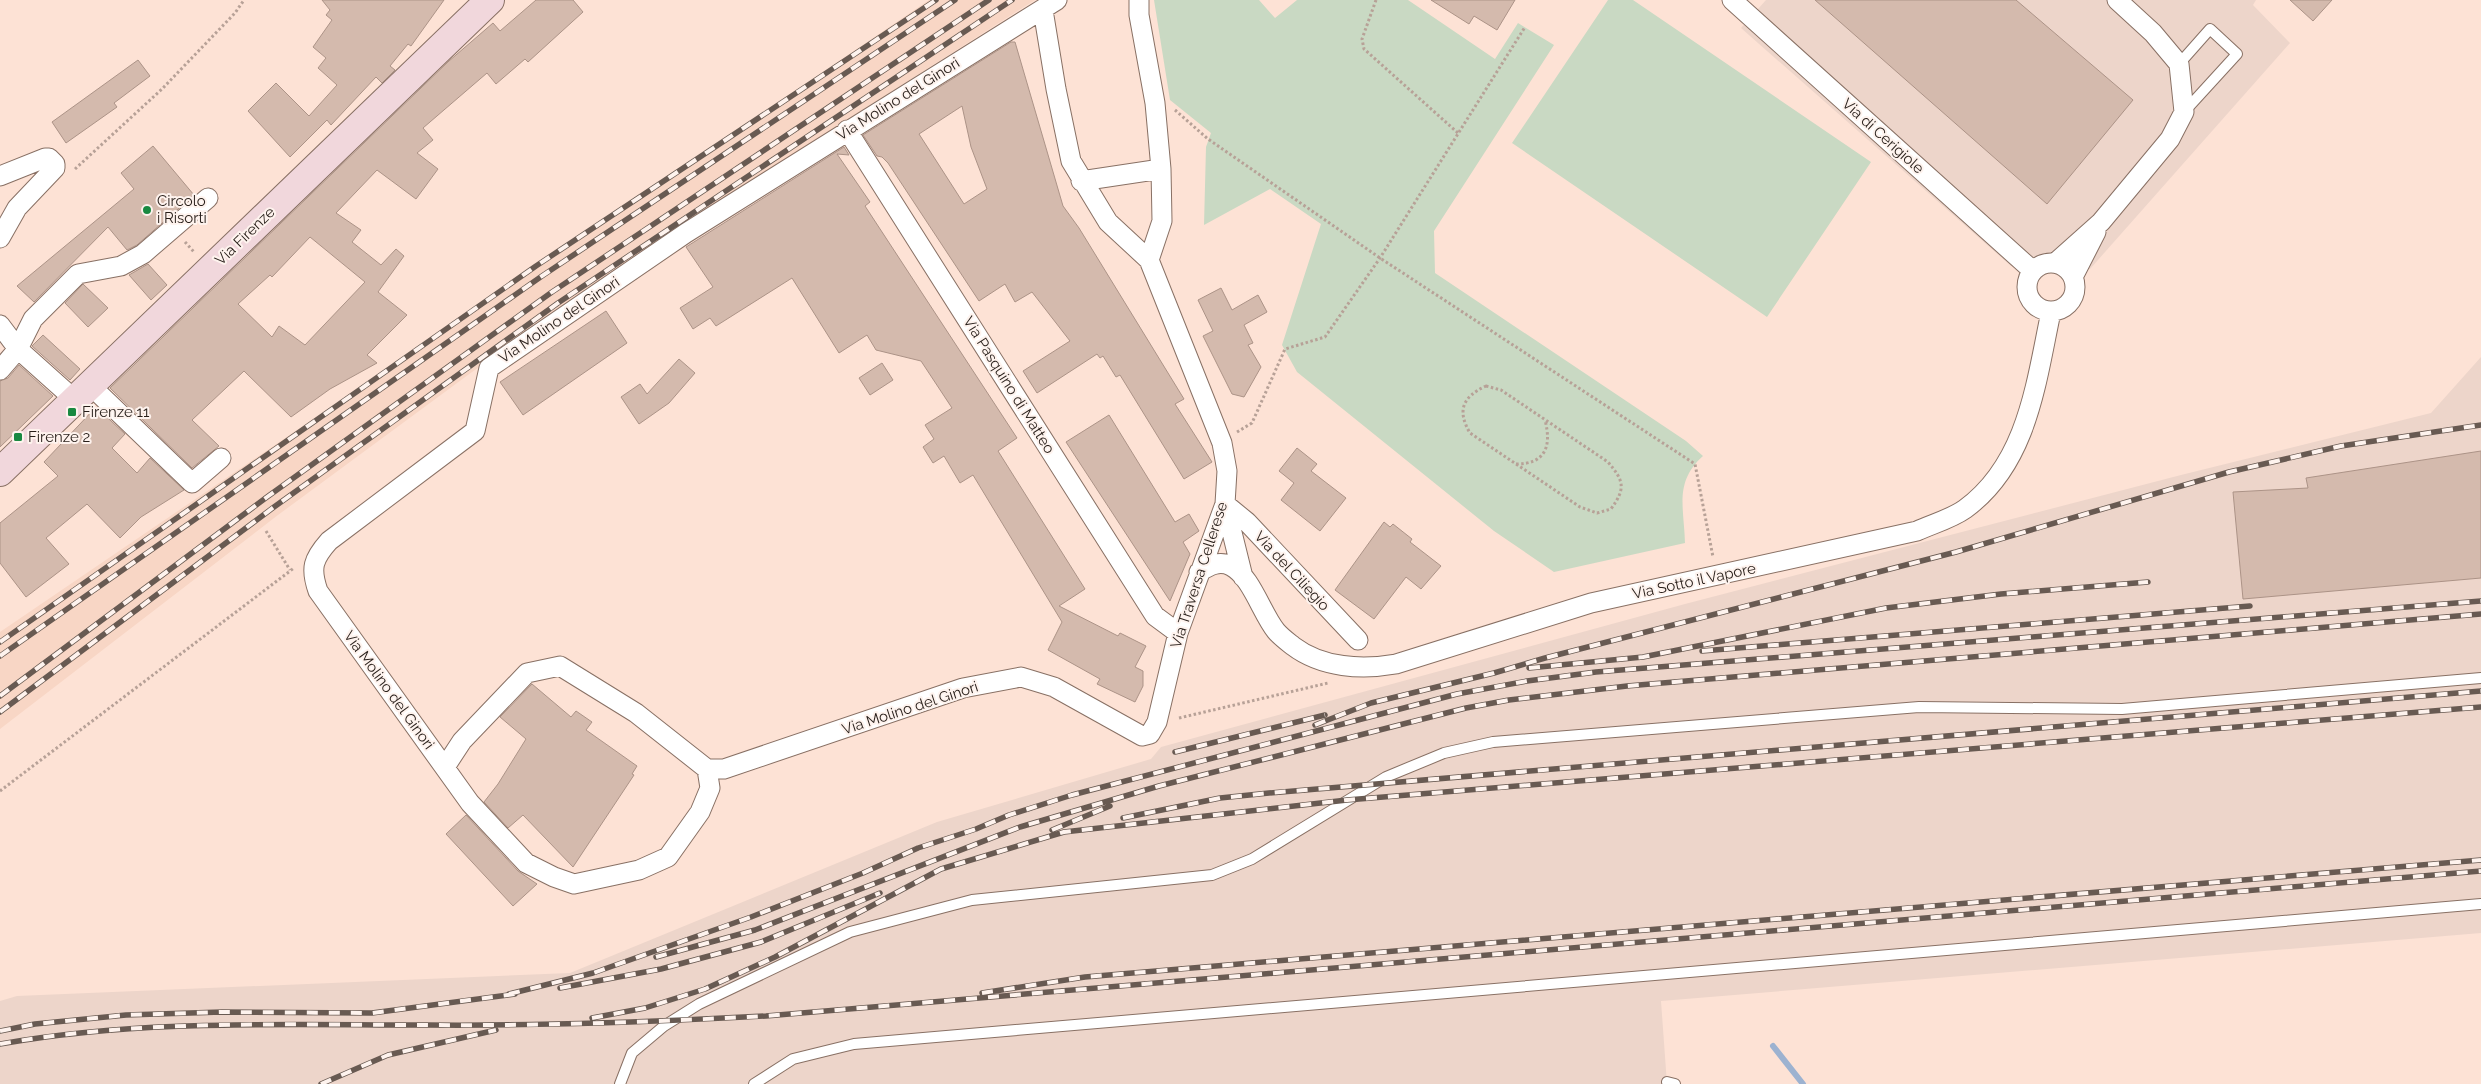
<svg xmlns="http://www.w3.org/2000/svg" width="2481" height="1084" font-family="Raleway,sans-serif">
<rect width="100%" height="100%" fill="#fde2d5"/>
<path fill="#f8d6c5" d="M 929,0 L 1035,0 L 770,169 L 472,372 L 278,515 L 0,729 L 0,632 Z"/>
<path fill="#edd5ca" d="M 1766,0 L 2256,0 L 2253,5 L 2290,43 L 2090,269 L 2011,266 L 1741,28 Z
M 2481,357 L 2481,933 L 1661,1001 L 1667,1084 L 0,1084 L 0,1001 L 17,996 L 570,973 L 937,822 L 1151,759 L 1161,747 L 1685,604 L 2181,475 L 2431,413 Z"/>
<path fill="#c9d9c3" d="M 1154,0 L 1259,0 L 1275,18 L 1297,0 L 1408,0 L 1495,59 L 1518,23 L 1554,45 L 1434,231 L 1435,273 L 1686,441 L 1703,456 C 1674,482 1684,507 1685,543 L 1554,572 L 1494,531 L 1297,372 L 1282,345 L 1321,224 L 1270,189 L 1204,225 L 1206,147 L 1211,133 L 1170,100 Z
M 1608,0 L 1633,0 L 1871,162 L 1767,317 L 1512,143 Z"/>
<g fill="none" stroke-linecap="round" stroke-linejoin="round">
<path stroke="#9db2d0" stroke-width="6" d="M 1773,1046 L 1803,1084"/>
</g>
<path fill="#d4baad" stroke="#ac9387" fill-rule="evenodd" d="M 322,0 L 444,0 L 411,46 L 408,44 L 390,66 L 395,70 L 382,83 L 376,77 L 331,125 L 327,120 L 290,157 L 248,111 L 276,83 L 309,116 L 337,85 L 318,68 L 326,58 L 313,47 L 332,20 L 326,15 L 330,10 Z
M 536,0 L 573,0 L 583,12 L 528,62 L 525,59 L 496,84 L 487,73 L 423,128 L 433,140 L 417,153 L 438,169 L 416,199 L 377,170 L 336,213 L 361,230 L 352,242 L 381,265 L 396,249 L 404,256 L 378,292 L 407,315 L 367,355 L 377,363 L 330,389 L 291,417 L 244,371 L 192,420 L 219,446 L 192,468 L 110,388 L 449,61 L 493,23 L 500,31 ZM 310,237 L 365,282 L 305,345 L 279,326 L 272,337 L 238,304 L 270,275 L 272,277 Z
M 1431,0 L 1515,0 L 1497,30 L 1474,16 L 1469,24 Z
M 1815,0 L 2016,0 L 2133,100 L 2047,204 Z
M 2290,0 L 2332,0 L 2313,21 Z
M 1011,42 L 1015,42 L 1063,206 L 1079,228 L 1184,399 L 1175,404 L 1212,462 L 1184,479 L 1120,375 L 1116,377 L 1103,356 L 1100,358 L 1097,354 L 1037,393 L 1023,371 L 1070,341 L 1032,292 L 1015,302 L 1005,284 L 979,301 L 888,163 L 882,157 L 877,156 L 863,135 ZM 962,106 L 971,147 L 987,189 L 964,204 L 919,134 Z
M 138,60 L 150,76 L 114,103 L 117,107 L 66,143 L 52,122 Z
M 153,146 L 194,195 L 137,245 L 127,250 L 108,227 L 34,302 L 17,286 L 134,189 L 121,173 Z
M 844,147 L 849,155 L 837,154 L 870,202 L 865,206 L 1017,438 L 998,451 L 1085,589 L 1059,606 L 1118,636 L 1120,633 L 1146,646 L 1135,667 L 1143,671 L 1143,686 L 1135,702 L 1097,684 L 1100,679 L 1048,650 L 1062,622 L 973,475 L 960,483 L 944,456 L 933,463 L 923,447 L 934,439 L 925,425 L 952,408 L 921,361 L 876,350 L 867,335 L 839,353 L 792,278 L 716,326 L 710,318 L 693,329 L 680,308 L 713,287 L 686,247 Z
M 148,264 L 167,285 L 151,300 L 129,275 Z
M 83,284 L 108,308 L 88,327 L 65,303 Z
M 1221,288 L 1232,310 L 1258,295 L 1267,312 L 1244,325 L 1253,343 L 1248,345 L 1261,367 L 1244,397 L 1232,394 L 1203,336 L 1213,331 L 1198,300 Z
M 606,311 L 627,343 L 523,415 L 500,382 Z
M 43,335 L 80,369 L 70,380 L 32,346 Z
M 679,359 L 695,373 L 669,403 L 639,424 L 621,397 L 640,384 L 647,394 Z
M 882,363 L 893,380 L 870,395 L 859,378 Z
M 19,365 L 53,396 L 0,447 L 0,381 L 8,378 Z
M 96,407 L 125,434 L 112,448 L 137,473 L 150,458 L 184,490 L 141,517 L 120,538 L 87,504 L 46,538 L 69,564 L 26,597 L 0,563 L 0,523 L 58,476 L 44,462 Z
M 1109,415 L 1175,522 L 1189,514 L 1199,531 L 1183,542 L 1190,554 L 1170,601 L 1066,442 Z
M 1297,448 L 1317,464 L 1311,471 L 1346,498 L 1320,531 L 1281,500 L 1294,483 L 1279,471 Z
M 2481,451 L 2481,578 L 2243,599 L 2233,492 L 2308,488 L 2306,478 Z
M 1384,522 L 1390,527 L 1393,524 L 1412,539 L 1410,542 L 1441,566 L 1421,589 L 1406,577 L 1374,619 L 1335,590 Z
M 532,684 L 571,717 L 576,711 L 592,722 L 586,730 L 637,766 L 632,774 L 634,775 L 573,867 L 523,815 L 508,828 L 484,802 L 498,784 L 526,739 L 500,717 Z
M 466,815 L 518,871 L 537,884 L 513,906 L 446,834 Z"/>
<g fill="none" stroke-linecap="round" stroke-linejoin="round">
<defs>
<path id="service" d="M 2179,64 L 2210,29 L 2237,54 L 2184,112
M 1667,1082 L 1675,1084
M 620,1084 L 632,1053 L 664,1026 L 699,1004 L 850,932 L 972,900 L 1212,875 L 1252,859 L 1386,777 L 1444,753 L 1493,742 L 1919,707 L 2122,709 L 2481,678
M 754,1084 L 793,1059 L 854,1044 L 2481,904"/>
<path id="minor" d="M 1139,0 L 1139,15 L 1155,103 L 1161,169 L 1162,221 L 1149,260
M 1732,0 L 2033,271
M 1043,10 L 1056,89 L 1071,161 L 1108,222 L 1149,260 L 1222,443 L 1227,471 L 1225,504 L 1178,633 L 1157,722 L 1150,734 L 1142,736 L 1054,687 L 1021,677 L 963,688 L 724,769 L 707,769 L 710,788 L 700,812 L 668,857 L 639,870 L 574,884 L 554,877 L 526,863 L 470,803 L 318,591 C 310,568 313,559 329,541 L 475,431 L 489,368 L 686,233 L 1057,0
M 847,130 L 1155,616 L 1178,633
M 0,176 L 45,158 L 49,158 L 55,164 L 55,168 L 17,208 L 0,238
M 1081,181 L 1161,169
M2027 287a24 24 0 1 1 48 0a24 24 0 1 1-48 0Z
M 2055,263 L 2101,222 L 2170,139 L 2184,112 L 2179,64 L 2153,33 L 2117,0
M 2073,277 L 2096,232
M 0,325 L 18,349 L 75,400
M 0,370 L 18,349 L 33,319 L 78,274 L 121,266 L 143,254 L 208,198
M 91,386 L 192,483 L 221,458
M 1225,504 L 1247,522 L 1358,640
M 1225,504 L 1243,577
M 1199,572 C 1209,566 1219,560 1231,566 C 1251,576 1262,614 1276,631 C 1281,637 1288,642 1293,646 C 1322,668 1362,670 1396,664 L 1591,603 L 1917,531 C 1932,524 1951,519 1965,509 C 2028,463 2036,382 2051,312
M 445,767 L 462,741 L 527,673 L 560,666 L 636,713 L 707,769"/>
<path id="secondary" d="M 0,472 L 490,0"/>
</defs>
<use href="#service" stroke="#887064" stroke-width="12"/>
<use href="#minor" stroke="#887064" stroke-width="21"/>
<use href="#secondary" stroke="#887064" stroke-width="30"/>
<path stroke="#b7a197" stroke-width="3" stroke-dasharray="2.5 2.5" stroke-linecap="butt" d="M 1376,0 L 1362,39 L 1364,49 L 1458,133
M 1175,110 L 1208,139 L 1380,258 L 1695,464 L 1713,557
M 75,169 L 162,89 L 235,13 L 244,0
M 185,242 L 194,252
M 2069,308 L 2081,294
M 1486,386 L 1501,390 L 1608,462 C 1624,481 1626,488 1611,509 L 1597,513 L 1580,507 L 1470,433 C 1457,411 1462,397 1486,386 Z
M 1237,432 L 1252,423 L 1285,349 L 1325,337 L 1380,258 L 1525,27
M 1516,464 C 1545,464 1552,447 1545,420
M 266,531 L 290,570
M 1179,718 L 1328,683
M 0,791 L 294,568"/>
<use href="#service" stroke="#fff" stroke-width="10"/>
<use href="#minor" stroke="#fff" stroke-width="19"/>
<use href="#secondary" stroke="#f1d7dc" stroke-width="28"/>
<defs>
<path id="rail" d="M 0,642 L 536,266 L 936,0
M 1702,651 L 2250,606
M 0,656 L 542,276 L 955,0
M 1529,668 L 1643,657 L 1886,608 L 2001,594 L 2148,582
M 0,696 L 267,497 L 552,292 L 989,0
M 0,712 L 274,507 L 558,303 L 1012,0
M 1315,725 L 1371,703 L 1494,673 L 1545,658 L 1956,552 L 2229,472 L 2341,446 L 2481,425
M 1175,752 L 1325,715
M 1123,818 L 1220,798 L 1269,793 L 2481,691
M 1052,830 L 1110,806
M 656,957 L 755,930 L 1020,827 L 1159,786 L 1466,708 L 1509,700 L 1627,686 L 2481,614
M 560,988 L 661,969 L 761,942 L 880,893
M 982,993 L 1085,977 L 2481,860
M 509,994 L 593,973 L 751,917 L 863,873 L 918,848 L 976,829 L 1009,815 L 1072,795 L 1457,694 L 1527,681 L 1596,672 L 2481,601
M 592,1018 L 645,1008 L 705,989 L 775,957 L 941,869 L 1064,832 L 1347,800 L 2481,707
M 0,1031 L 35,1024 L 126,1015 L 222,1012 L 372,1013 L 515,994
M 0,1044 C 140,1019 285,1025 427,1025 C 540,1026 653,1022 766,1016 L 2481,871
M 321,1084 L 388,1055 L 496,1030"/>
</defs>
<use href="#rail" stroke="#685a52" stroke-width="5.5"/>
<use href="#rail" stroke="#fef3ee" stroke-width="4" stroke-dasharray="11" stroke-linecap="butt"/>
</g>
<g fill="#198941" stroke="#fef3ee" stroke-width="2">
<circle cx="147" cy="210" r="5"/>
<rect x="67" y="407" width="10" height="10" rx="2.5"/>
<rect x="13" y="432" width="10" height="10" rx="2.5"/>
</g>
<g text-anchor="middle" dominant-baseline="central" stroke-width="4" stroke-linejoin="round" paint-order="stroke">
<g font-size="15" fill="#271e19" stroke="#fef3ee">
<text transform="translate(898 99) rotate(-32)">Via Molino del Ginori</text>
<text transform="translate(1883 136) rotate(42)">Via di Cerigiole</text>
<text transform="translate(245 236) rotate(-44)">Via Firenze</text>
<text transform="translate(559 320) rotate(-34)">Via Molino del Ginori</text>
<text transform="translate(1009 385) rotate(58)">Via Pasquino di Matteo</text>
<text transform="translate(1292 571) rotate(47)">Via del Ciliegio</text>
<text transform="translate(1199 575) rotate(-72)">Via Traversa Cellerese</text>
<text transform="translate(1694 581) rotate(-12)">Via Sotto il Vapore</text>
<text transform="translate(389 690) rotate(54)">Via Molino del Ginori</text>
<text transform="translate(910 708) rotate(-18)">Via Molino del Ginori</text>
</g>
<g font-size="15" fill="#271e19" stroke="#fef3ee" text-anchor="start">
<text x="157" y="201">Circolo<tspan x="157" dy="17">i Risorti</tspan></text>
<text x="82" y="412">Firenze 11</text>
<text x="28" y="437">Firenze 2</text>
</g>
</g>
</svg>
